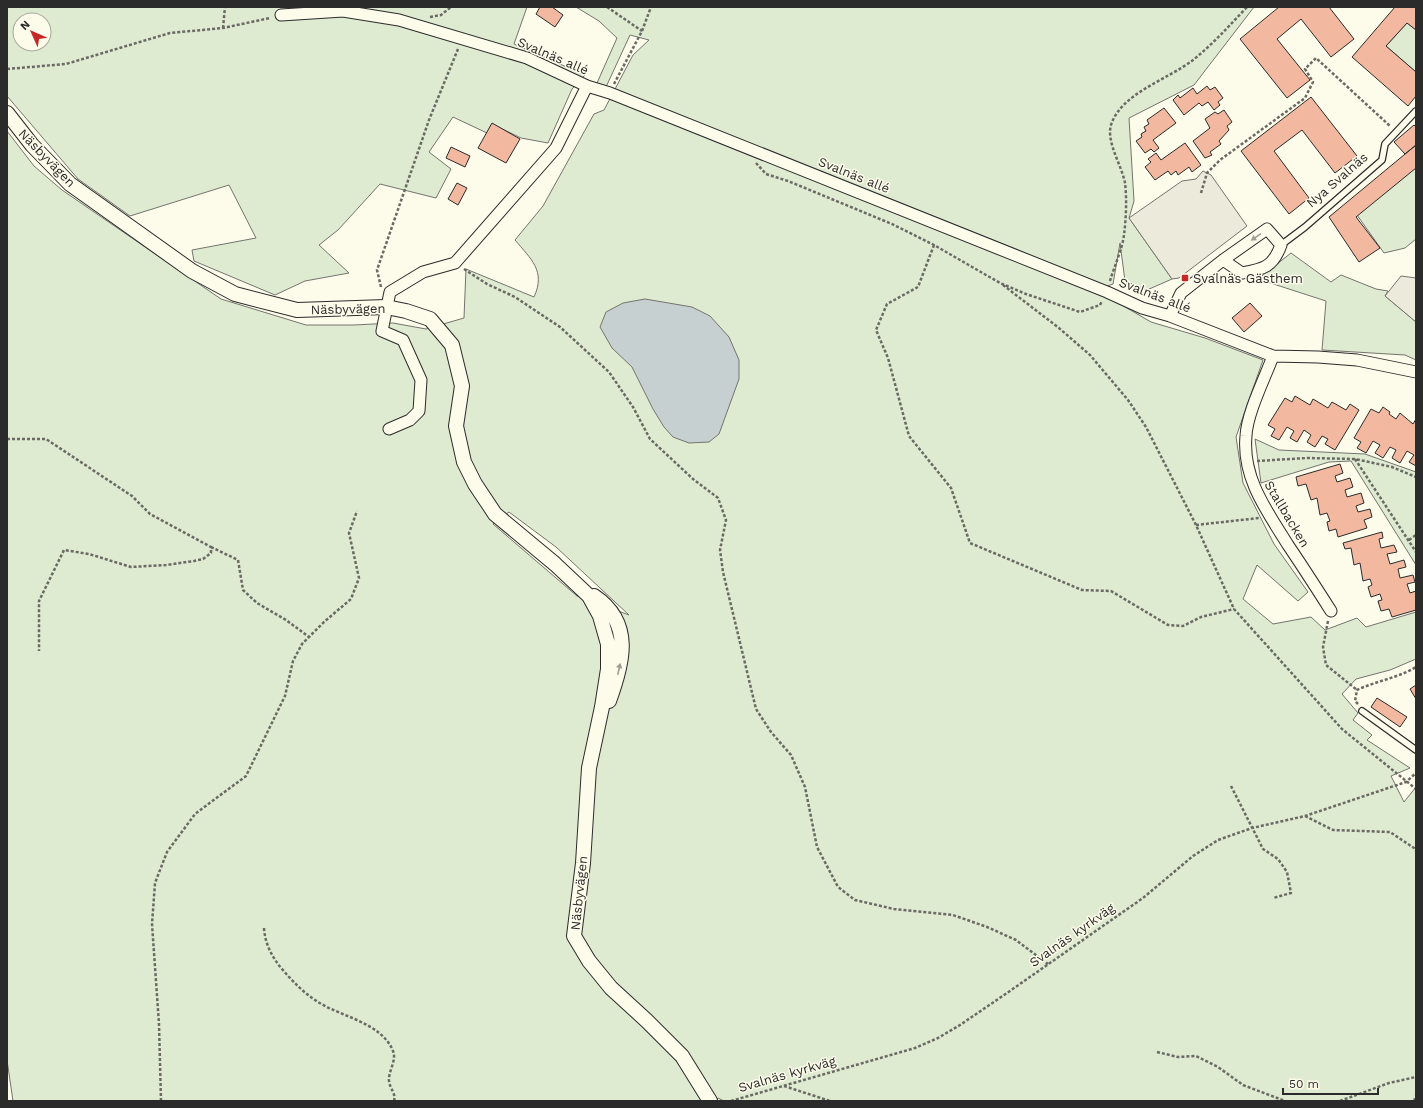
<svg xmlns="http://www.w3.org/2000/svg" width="1423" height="1108" font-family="'Work Sans',sans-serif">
<rect width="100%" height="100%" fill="#fdfbea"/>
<path fill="#deebd1" stroke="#74746e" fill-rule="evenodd" d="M 7,7 L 527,7 L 514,44 L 585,75 L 572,89 L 548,143 L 521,138 L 492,124 L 487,133 L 453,117 L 429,152 L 451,169 L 436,198 L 380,184 L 338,230 L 319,245 L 349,273 L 305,281 L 275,295 L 194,261 L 192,250 L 256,238 L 229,185 L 130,216 L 78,179 L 7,96 ZM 20,20 L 44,20 L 44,44 L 20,44 Z
M 576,7 L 1254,7 L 1194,85 L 1129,118 L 1134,201 L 1129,218 L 1172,279 L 1147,290 L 1125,281 L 1120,243 L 1113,284 L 1096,290 L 1151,322 L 1205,338 L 1263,360 L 1236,437 L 1243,483 L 1274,544 L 1308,592 L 1298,601 L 1257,565 L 1243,599 L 1273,624 L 1311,617 L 1325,630 L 1357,618 L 1366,627 L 1416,612 L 1416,659 L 1390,670 L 1356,679 L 1342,694 L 1358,713 L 1353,720 L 1372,735 L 1367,740 L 1410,768 L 1391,776 L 1404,802 L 1416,787 L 1416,1101 L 724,1101 L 718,1098 L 716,1101 L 13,1101 L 7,1060 L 7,131 L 34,166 L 62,190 L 221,299 L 306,325 L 354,325 L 393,323 L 426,329 L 464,318 L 466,269 L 534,297 C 546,271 531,259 515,240 L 543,206 L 594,114 L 604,110 L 633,55 L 649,40 L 630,35 L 606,87 L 597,83 L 617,38 L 599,21 ZM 509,512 L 556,547 L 629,615 L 577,596 L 493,524 Z
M 1407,23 L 1416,30 L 1416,72 L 1386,46 Z
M 1416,167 L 1416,239 L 1405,248 L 1384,253 L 1357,215 Z
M 1291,253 L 1331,282 L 1341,275 L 1376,289 L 1388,291 L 1385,296 L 1416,322 L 1416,360 L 1405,355 L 1322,350 L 1326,301 L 1258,279 Z
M 1255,439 L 1279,450 L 1365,454 L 1416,472 L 1416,565 L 1351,461 L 1329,462 L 1261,483 Z"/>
<path fill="#eceadb" stroke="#74746e" d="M 1203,171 L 1211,175 L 1247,226 L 1179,278 L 1172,279 L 1129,218 L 1182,181 L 1196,179 Z
M 1401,276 L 1416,278 L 1416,322 L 1385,296 Z"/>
<path fill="#c7d0d0" stroke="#74746e" d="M 645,299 L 692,307 L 710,316 L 729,337 L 739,360 L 739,379 L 719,434 L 709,442 L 689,443 L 673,437 L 664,427 L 653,409 L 632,367 L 612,348 L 600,327 L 606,312 L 623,303 Z"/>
<path fill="#f2b8a0" stroke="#2b2b2b" d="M 540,7 L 552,7 L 563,15 L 555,27 L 536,14 Z
M 1279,7 L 1329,7 L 1354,39 L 1331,57 L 1301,19 L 1277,39 L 1310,80 L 1287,98 L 1240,39 Z
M 1395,7 L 1416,7 L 1416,30 L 1407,23 L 1386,46 L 1416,72 L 1416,96 L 1408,106 L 1352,57 Z
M 1207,86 L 1210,90 L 1215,87 L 1223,98 L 1218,102 L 1220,105 L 1214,110 L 1208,102 L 1202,106 L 1199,103 L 1184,115 L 1173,100 L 1178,95 L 1180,98 L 1193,88 L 1197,94 Z
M 1311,97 L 1357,156 L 1335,173 L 1302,130 L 1274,151 L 1309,198 L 1289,214 L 1241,151 Z
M 1164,108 L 1176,123 L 1153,140 L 1159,148 L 1154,152 L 1151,149 L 1145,153 L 1136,141 L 1142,137 L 1141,134 L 1146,131 L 1144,127 L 1149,124 L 1147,120 Z
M 1224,110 L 1232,122 L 1227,126 L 1229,130 L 1219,141 L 1221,144 L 1210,152 L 1212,155 L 1205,158 L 1193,141 L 1210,128 L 1205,119 L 1215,112 L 1218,114 Z
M 492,123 L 520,139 L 506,163 L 478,148 Z
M 1414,125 L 1416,127 L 1416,145 L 1405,154 L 1394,142 Z
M 1185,143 L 1201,165 L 1192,172 L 1189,167 L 1178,175 L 1176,171 L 1171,175 L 1168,171 L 1155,180 L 1145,167 L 1151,162 L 1148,159 L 1156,153 L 1161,160 Z
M 1416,145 L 1416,168 L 1356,217 L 1380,248 L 1359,262 L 1329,217 Z
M 451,147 L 470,156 L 465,167 L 446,158 Z
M 457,183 L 467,188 L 458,205 L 448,199 Z
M 1250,303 L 1262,316 L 1244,332 L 1232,318 Z
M 1295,396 L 1310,405 L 1313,399 L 1328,408 L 1332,402 L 1346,410 L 1350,404 L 1359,410 L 1335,450 L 1325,444 L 1328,439 L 1322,436 L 1315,447 L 1307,442 L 1311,435 L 1304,430 L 1297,442 L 1290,438 L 1294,431 L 1287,427 L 1279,440 L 1271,436 L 1275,429 L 1268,425 L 1285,398 L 1292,402 Z
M 1383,407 L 1390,412 L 1389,414 L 1396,419 L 1400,413 L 1413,424 L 1416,419 L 1416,466 L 1409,462 L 1414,455 L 1407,451 L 1400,463 L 1392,458 L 1396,450 L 1390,447 L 1383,458 L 1375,453 L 1380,445 L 1373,441 L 1366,453 L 1357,448 L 1361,442 L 1354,438 L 1371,409 L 1379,413 Z
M 1340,464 L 1343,473 L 1335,476 L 1337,482 L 1350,478 L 1353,487 L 1345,490 L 1347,497 L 1361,493 L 1364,503 L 1356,506 L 1358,512 L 1370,509 L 1372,517 L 1364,520 L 1367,528 L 1338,537 L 1336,529 L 1329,531 L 1327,522 L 1330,521 L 1327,513 L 1320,515 L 1317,498 L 1311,500 L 1306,484 L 1298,486 L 1296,477 Z
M 1382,532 L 1383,538 L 1379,539 L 1381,548 L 1394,545 L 1397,552 L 1387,554 L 1390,564 L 1404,560 L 1406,567 L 1398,569 L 1400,578 L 1413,575 L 1415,582 L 1407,584 L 1410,593 L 1416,591 L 1416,610 L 1392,617 L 1389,609 L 1381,611 L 1378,601 L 1382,600 L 1380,594 L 1371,597 L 1368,587 L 1372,585 L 1370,579 L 1363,581 L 1360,563 L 1354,565 L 1351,548 L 1345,549 L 1343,543 Z
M 1416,685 L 1416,699 L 1410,689 Z
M 1377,698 L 1407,717 L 1400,727 L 1371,707 Z"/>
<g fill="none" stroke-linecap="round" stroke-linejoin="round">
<defs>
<path id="service" d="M 1281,245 L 1305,227 L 1382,160 L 1385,144 L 1416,111
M 1362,711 L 1416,750"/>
<path id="minor" d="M 281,15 L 343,11 L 399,20 L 527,58 L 587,86 L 610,93 L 1107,292 L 1142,308 L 1170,316 L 1273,356 L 1318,357 L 1357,360 L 1416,372
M 1170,316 L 1181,293 L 1223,260 L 1267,229 L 1281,245 C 1273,267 1264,269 1242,273 L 1223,260
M 1273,356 C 1265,378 1247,413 1246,436 C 1242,478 1267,511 1288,545 C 1303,567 1317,589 1331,611
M 389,429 L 410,420 L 419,411 L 421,380 L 403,340 L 382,331 L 390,292 L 423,272 L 455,263 L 556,148 L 587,86"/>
<path id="tertiary" d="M 7,113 L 32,145 L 70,184 L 192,271 L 235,294 L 297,310 L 386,307 L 406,311 L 430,319 L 452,345 L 462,386 L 456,426 L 464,462 L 475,484 L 495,514 L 555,564 L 589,596 L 600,616 L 608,644 L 608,669 L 602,707 L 589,768 L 583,863 L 574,936 L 589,961 L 611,988 L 647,1021 L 682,1056 L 710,1101
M 594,596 C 634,623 623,663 609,701"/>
</defs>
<use href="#service" stroke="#2b2b2b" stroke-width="8"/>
<use href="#minor" stroke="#2b2b2b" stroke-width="13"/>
<use href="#tertiary" stroke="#2b2b2b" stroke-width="16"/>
<path stroke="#6a6964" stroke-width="2.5" stroke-dasharray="3 2" stroke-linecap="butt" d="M 607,7 L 642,31
M 430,17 L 441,15 L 451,7
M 223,28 L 225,7
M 7,69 L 66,64 L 170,33 L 223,28 L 270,18
M 614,84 L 642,31 L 651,7
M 756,163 L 766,174 L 788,181 L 892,224 L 934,245 L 1000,283 L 1026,294 L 1080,312 L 1100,305 L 1102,301
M 1201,193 L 1207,173 L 1220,160 L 1305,98 L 1313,82 L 1305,69 L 1316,58 L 1390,126
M 934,245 L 918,287 L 887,304 L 876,330 L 888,358 L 909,436 L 951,488 L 970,543 L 1082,590 L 1111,591 L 1168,625 L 1183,626 L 1201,617 L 1234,609
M 464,269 L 487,284 L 515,297 L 560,327 L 609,372 L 633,407 L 650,439 L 693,479 L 718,498 L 726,520 L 720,550 L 723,572 L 756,709 L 771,732 L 791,755 L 805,787 L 817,847 L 838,887 L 855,900 L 894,909 L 953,915 L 987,927 L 1016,940 L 1048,964
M 1110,281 C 1114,267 1122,250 1124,235 C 1126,219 1127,199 1125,183 C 1122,166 1106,142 1111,125 C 1121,93 1169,79 1193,60 C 1213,44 1229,26 1247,7
M 1003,285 L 1059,328 L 1090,355 L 1128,400 L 1146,427 L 1196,525 L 1234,609 L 1342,729 L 1416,789
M 381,287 L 377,270 L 429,120 L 458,49
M 7,439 L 46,439 L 132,496 L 150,514 L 211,547 L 211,553 L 203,559 L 194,561 L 166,565 L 131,567 L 89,554 L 64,550 L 39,601 L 39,651
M 1355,459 L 1416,552
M 1257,461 L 1307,458 L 1355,459 L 1392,467 L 1416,477
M 1196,525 L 1259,518
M 1409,540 L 1416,535
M 211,547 L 238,560 L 243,590 L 257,603 L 286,620 L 309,637
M 1328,621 L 1323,647 L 1326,665 L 1357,690
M 1358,704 L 1355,701 L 1357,690 C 1376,681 1398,678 1416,667
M 1231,786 L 1263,849 L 1278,859 L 1287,872 L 1291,893 L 1273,898
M 1305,816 L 1333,830 L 1390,832 L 1414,848 L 1416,851
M 264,928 C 265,944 272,957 282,969 C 293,982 304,993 318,1002 C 342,1017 382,1023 393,1051 C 397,1060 388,1072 389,1081 C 390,1089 396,1093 394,1101
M 1157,1052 L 1178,1057 L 1196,1056 L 1218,1067 L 1243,1085 L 1285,1101
M 784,1086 L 830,1101
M 161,1101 L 159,1024 L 152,924 L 155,883 L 167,852 L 195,814 L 246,776 L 285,696 L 293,661 L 302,644 L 324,622 L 351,599 L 359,578 L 349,533 L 357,511
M 731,1101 L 915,1048 L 938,1038 L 960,1025 L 1007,993 L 1143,898 L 1193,856 L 1218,840 L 1252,828 L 1305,816 L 1406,782 L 1416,773
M 1340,1101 L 1389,1083 L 1416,1077
M 1414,1101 L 1416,1096"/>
<use href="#service" stroke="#fdfbea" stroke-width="5.5"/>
<use href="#minor" stroke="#fdfbea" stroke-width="11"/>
<use href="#tertiary" stroke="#fdfbea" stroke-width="14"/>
</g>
<defs><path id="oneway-solid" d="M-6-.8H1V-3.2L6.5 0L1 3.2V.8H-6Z"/></defs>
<g fill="#9e9d94">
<use href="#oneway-solid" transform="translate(1256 237) rotate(145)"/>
<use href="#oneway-solid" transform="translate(619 669) rotate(-78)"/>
</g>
<rect fill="#c62828" stroke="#fdfbea" stroke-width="1.5" x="1181" y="274" width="8" height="8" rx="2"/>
<g text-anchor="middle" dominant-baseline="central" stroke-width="3" stroke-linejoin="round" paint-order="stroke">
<g font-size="13" fill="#2b2b2b" stroke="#fdfbea">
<text transform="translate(553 56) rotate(23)">Svalnäs allé</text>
<text transform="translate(47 158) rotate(46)">Näsbyvägen</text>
<text transform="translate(854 175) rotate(22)">Svalnäs allé</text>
<text transform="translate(1337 180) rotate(-41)">Nya Svalnäs</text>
<text transform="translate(1155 295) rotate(21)">Svalnäs allé</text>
<text transform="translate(348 309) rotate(-1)">Näsbyvägen</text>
<text transform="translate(1287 514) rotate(59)">Stallbacken</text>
<text transform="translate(579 893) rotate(-84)">Näsbyvägen</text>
<text transform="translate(1072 935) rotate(-35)">Svalnäs kyrkväg</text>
<text transform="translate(787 1074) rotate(-16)">Svalnäs kyrkväg</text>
</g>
<g font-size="13" fill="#2b2b2b" stroke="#fdfbea" text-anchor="start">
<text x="1193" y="278">Svalnäs Gästhem</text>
</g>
</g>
<rect width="1423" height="1108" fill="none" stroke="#2b2b2b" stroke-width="16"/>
<g transform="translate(32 32) rotate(315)"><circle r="19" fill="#fdfbea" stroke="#a9a89e"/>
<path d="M0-3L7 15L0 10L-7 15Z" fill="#c62828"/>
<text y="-6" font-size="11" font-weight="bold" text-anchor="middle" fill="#2b2b2b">N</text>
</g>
<path d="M1283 1088v6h95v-6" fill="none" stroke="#2b2b2b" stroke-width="2"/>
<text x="1289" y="1088" font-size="12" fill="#2b2b2b" stroke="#fdfbea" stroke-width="3" paint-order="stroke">50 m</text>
</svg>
